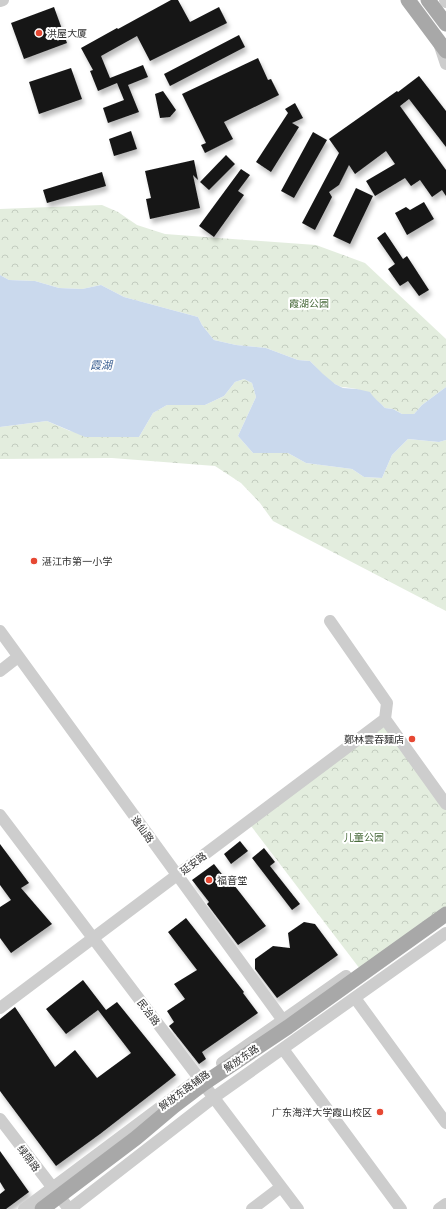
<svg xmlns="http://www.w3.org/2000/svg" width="446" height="1209" font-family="'Golos Text','Noto Sans SC',sans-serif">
<defs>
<pattern id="park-crowns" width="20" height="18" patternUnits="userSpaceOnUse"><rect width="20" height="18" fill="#e3edde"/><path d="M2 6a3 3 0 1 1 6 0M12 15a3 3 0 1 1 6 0" fill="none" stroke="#c3ccbf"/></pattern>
<filter id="shadow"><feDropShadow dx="2.5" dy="4.5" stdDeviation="2" flood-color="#0004"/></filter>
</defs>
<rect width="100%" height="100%" fill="#fff"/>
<path fill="url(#park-crowns)" d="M 102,205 L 118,212 L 137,225 L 165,234 L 316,245 L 365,263 L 446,339 L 446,387 L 422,405 L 414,414 L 402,414 L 393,409 L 385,408 C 381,403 363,391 357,389 C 349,387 342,389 335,384 C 325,379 318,369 310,361 L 298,360 L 266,348 L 236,345 L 214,340 L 202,325 L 198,317 L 124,297 L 101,285 L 82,289 L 59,288 L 35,281 L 9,280 L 0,275 L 0,209 Z
M 244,379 L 252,383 L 256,397 L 238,436 L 253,453 L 288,453 L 306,463 L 352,469 L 364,477 L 382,478 L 392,455 L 408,439 L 439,442 L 446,440 L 446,611 L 273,521 L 260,503 L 241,483 L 215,466 L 112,458 L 0,459 L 0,427 L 47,421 L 70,431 L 139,437 L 153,413 L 167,405 L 205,405 L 224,396 L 235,382 Z
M 385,719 L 446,804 L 446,911 L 360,969 L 248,822 Z"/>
<path fill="#cad9ed" d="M 0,275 L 9,280 L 35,281 L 59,288 L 82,289 L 101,285 L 124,297 L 198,317 L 202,325 L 214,340 L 236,345 L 266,348 L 298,360 L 310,361 L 323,374 L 335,384 L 343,388 L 357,389 L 370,392 C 374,399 380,402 385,408 L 393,409 L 402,414 L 414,414 L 422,405 L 446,387 L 446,440 L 439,442 L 408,439 L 392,455 L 382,478 L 364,477 L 352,469 L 306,463 L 288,453 L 253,453 L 238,436 L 256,397 L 252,383 L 244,379 L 235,382 L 224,396 L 205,405 L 167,405 L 153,413 L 139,437 L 85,437 L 47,421 L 0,427 Z"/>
<path fill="#171717" filter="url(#shadow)" d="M 171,0 L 178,0 L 190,22 L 219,7 L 227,23 L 150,61 L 137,36 L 101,56 L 110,78 L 143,65 L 148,77 L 128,85 L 139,112 L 108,123 L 103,108 L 124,100 L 117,83 L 98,91 L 90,71 L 93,70 L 81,48 L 117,28 L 118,29 Z
M 54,7 L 67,43 L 24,59 L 11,23 Z
M 239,35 L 245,47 L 170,86 L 164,74 Z
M 258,58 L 268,80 L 271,79 L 279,95 L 224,122 L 233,139 L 205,153 L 201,145 L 206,143 L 182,94 Z
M 71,68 L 82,99 L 39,114 L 29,82 Z
M 419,76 L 446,111 L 446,147 L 409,99 L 400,106 L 446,170 L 446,196 L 442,190 L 432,197 L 420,180 L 411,186 L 405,178 L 375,196 L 366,181 L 395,164 L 386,151 L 355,174 L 349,165 L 339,185 L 329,192 L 332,197 L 315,230 L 302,223 L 339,153 L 329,139 L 397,91 L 398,92 Z
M 163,91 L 176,110 L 170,117 L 160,118 L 155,94 Z
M 295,103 L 303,118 L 292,123 L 299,127 L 271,172 L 256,162 L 288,113 L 285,109 Z
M 131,131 L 137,149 L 114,156 L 109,139 Z
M 313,132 L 327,140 L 294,198 L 281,191 Z
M 226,155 L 235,164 L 209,190 L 200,182 Z
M 194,160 L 198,180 L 193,175 L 200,208 L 150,219 L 146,199 L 151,198 L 145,171 Z
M 241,169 L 250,175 L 238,191 L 244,195 L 214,237 L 199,226 Z
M 102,172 L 106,186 L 47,203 L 43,190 Z
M 356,188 L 373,196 L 350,244 L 333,236 Z
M 424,202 L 434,219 L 407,235 L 395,213 L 406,207 L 410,210 Z
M 385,232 L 403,259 L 407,256 L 429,290 L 419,296 L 408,281 L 400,286 L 388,269 L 395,264 L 377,238 Z
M 240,841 L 248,851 L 231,864 L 224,854 Z
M 0,844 L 29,883 L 21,888 L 52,924 L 11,953 L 0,938 L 0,907 L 11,900 L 0,885 Z
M 264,848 L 275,862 L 270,866 L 300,904 L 292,910 L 252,858 Z
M 214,864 L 232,887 L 234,885 L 266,926 L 238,945 L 207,904 L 209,902 L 192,880 Z
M 186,918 L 244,992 L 243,993 L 258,1013 L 202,1052 L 206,1059 L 199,1064 L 169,1026 L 174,1022 L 167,1011 L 185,999 L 174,984 L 197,970 L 168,932 Z
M 304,922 L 315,924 L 338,955 L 277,998 L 255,969 L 255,959 L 273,946 L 290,948 L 288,933 Z
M 83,980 L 106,1010 L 117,1002 L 176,1075 L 100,1134 L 56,1166 L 0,1091 L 0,1019 L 15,1007 L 55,1067 L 75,1050 L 97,1078 L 131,1053 L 98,1010 L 66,1034 L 46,1009 Z
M 0,1151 L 29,1192 L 6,1209 L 0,1209 L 0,1194 L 5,1190 L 0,1182 Z"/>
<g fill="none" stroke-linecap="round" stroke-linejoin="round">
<path stroke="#cdcdcd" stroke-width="12" d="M 445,0 L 446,2
M 0,1 L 3,0
M 439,43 L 446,64
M 330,621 L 387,703 L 385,719 L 446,804
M 0,631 L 287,1026
M 0,671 L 18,657
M 0,815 L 298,1209
M 355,998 L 446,1123
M 0,1008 L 385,719
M 283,1049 L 401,1209
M 222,1063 L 346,976
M 0,1119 L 69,1209
M 24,1209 L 198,1079
M 70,1209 L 213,1098 L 446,933
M 252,1209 L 281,1187
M 439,1209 L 446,1204"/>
<path stroke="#a8a8a8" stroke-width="15" d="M 408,0 L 446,51
M 428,0 L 446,24
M 42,1209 L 136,1138 L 174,1106 L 203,1084 L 288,1027 L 446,914"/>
</g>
<g fill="#e64833" stroke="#fff" stroke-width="1.5">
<circle cx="39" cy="33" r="4"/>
<circle cx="34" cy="561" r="4"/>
<circle cx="412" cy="739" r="4"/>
<circle cx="209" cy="880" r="4"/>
<circle cx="380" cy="1112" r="4"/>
</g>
<g text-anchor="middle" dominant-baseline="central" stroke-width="4" stroke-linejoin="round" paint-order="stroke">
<g font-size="10" fill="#303030" stroke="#fff" text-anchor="start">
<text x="47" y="33">洪屋大厦</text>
<text x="42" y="561">湛江市第一小学</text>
<text x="404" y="739" text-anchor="end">鄭林雲吞麵店</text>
<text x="217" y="880">福音堂</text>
<text x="372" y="1112" text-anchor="end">广东海洋大学霞山校区</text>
</g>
<g font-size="10" fill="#4a6c3d" stroke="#fff">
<text x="309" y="303">霞湖公园</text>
<text x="364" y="837">儿童公园</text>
</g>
<g font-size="10" fill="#303030" stroke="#fff">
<text transform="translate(143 829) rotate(54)">逸仙路</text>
<text transform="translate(193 863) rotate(-37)">延安路</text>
<text transform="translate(149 1012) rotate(53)">民治路</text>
<text transform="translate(241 1058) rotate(-34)">解放东路</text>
<text transform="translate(184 1090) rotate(-36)">解放东路辅路</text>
<text transform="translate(29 1158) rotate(53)">绿荫路</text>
</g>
<g font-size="11" font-style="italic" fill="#3d6193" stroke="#fff">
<text x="101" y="364">霞湖</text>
</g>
</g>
</svg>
